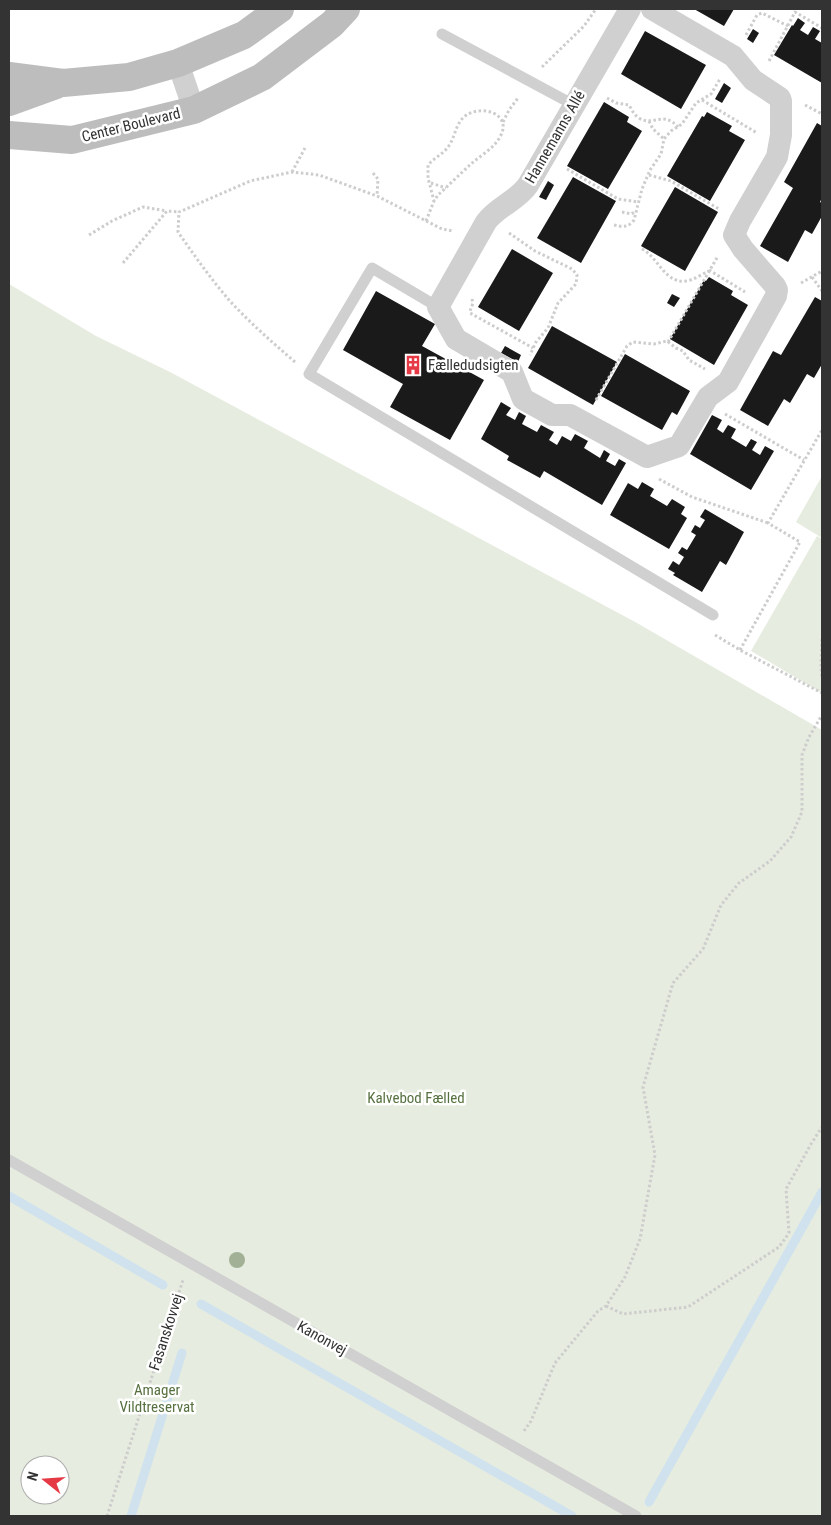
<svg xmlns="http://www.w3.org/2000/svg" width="831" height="1525" font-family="'Roboto Condensed',sans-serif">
<rect width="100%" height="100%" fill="#fff"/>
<path fill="#e6ecdf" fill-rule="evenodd" d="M 9,284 L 96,336 L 170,372 L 637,623 L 822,730 L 822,1516 L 9,1516 ZM 30,1465 L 60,1465 L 60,1495 L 30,1495 Z
M 822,476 L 822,538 L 796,522 Z
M 817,536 L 822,539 L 822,693 L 751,651 Z"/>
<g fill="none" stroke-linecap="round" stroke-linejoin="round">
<path stroke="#cfe2ee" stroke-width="9" d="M 9,1196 L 163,1285
M 201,1304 L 572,1516
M 649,1502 L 822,1192
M 131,1516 L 182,1353"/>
</g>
<path fill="#1a1a1a" d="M 694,9 L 734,9 L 724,26 Z
M 798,18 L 805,23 L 800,30 L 808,35 L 813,27 L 820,31 L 815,39 L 822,43 L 822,83 L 774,55 L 792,25 L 793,26 Z
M 753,29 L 759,33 L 753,43 L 747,39 Z
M 645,31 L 706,65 L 681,109 L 621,74 Z
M 724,83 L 731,88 L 722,103 L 715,99 Z
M 604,102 L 629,117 L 627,122 L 642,131 L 608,189 L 567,166 Z
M 707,112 L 732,126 L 729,131 L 745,140 L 710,201 L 667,176 L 702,116 L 704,117 Z
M 817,123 L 822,126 L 822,198 L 820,202 L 822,203 L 822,216 L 812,234 L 805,230 L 788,262 L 760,246 L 793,188 L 784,182 Z
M 573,177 L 616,201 L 581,263 L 537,238 Z
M 548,181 L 554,185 L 546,200 L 539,197 Z
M 675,187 L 718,212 L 685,271 L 641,246 Z
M 512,249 L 553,273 L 519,331 L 478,307 Z
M 709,277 L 733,291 L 731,295 L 748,305 L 714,365 L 670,339 L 704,280 L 706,281 Z
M 376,291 L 435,324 L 422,346 L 484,380 L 450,440 L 390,407 L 403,384 L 343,350 Z
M 672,294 L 680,298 L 674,307 L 667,303 Z
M 815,297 L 822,301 L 822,364 L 814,378 L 807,374 L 790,403 L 784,399 L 768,426 L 740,410 L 773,351 L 781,355 Z
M 552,326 L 617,362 L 593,405 L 528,368 Z
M 505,346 L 521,355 L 518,362 L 501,353 Z
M 625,354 L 690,391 L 677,415 L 672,412 L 662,430 L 601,396 Z
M 501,402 L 511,408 L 506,415 L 515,420 L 519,412 L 526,416 L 522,424 L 537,432 L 541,425 L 554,432 L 549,440 L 557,445 L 562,436 L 571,441 L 575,434 L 588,441 L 584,448 L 600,458 L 604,450 L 610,454 L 606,461 L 615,466 L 619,459 L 626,463 L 602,505 L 544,471 L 540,478 L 507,460 L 509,456 L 481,439 Z
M 712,415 L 722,420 L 717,429 L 723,433 L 728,425 L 736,429 L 731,438 L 746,447 L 751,439 L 757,442 L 752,450 L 760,455 L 765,446 L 774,451 L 751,490 L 690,454 Z
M 642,482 L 654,489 L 650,496 L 667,506 L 672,499 L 685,507 L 681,514 L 687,518 L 669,549 L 610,515 L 628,483 L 638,489 Z
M 705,509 L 744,532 L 726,565 L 720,561 L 702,592 L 673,575 L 675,573 L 668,569 L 673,561 L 679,565 L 684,557 L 678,553 L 682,547 L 687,550 L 696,535 L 691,532 L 695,525 L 700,528 L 705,520 L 700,517 Z"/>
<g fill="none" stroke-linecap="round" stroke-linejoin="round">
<path stroke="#cdcdcd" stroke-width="3" stroke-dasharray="2.5 2.5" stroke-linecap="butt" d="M 746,35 L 757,15 L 762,13 L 788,26
M 769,61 L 795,12 L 822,28
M 542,67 L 584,26 L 596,9
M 607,98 L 616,103 L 629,105 C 632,110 634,115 639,118 C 653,127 663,110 678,127
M 702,100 L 757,133
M 805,105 L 822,114
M 649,121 L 653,129 L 664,139
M 503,122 L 509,110 L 518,98
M 567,169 L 618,199 L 638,202
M 292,172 L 305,148
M 373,173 L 378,179 L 377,196
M 649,175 L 671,181 L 719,209
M 431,183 L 446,188
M 622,212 L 631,214 L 635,212
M 426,221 L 434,201 L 438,195 C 449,185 460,174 471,164 C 481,155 495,148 501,135 C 512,112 478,104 464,117 C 455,125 455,138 448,147 C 443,154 434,158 428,165 L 428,178 L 434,201
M 614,225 C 622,227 628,228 634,220 L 642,189 L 650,170 L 661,154 L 664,139 L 671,131 L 682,124 L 696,103 L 711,94 L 720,79
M 509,233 L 535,251 L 572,269 L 577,275 L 576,284 L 558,303 L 548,328 L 536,342 L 530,355
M 89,235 L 112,221 L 143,207 L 167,211
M 642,249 C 658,257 665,284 686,281 C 694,280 702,274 709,271
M 123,263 L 167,211 L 179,212
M 709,270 L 745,292
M 812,277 L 822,291
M 801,283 L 822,271
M 472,299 L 473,303 L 470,311 L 470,313 L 533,348
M 668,342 L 718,256
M 295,362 C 272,342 249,322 229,300 C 211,279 194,255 178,232 L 179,212 L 250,181 L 292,172 L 319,175 L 377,196 L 442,229 L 453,231
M 596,400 L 627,346 L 633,342 L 654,344 L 667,341 L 676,348 L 683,351 L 689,360 L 705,369
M 725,414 L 804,460
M 659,479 L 692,497 L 768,523
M 715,635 L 740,650 L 822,693
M 822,639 L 821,666 L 822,679
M 740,650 L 800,542 L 768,523 L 822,430
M 606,1306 L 623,1314 L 688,1307 L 779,1247 L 789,1233 L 786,1189 L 811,1144 L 822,1127
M 524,1431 L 531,1421 L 555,1363 L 598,1311 L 606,1306 L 625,1277 L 640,1239 L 655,1155 L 643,1087 L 673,983 L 703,949 L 721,905 L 739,883 L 770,861 L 791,837 L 802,812 L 802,755 L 809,737 L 822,715
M 107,1516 L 183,1280"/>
<path stroke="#d0d0d0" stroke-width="11" d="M 442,34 L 574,105
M 438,307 L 372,268 L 309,374 L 713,615
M 9,1160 L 636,1516"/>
<path stroke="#d0d0d0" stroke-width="22" d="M 630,9 L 528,185 C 517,201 498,206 486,222 L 438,307 L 456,339 L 512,372 L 523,399 L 552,415 L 570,415 L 647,457 L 679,446 L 708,397 L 728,382 L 776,296 L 777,290 L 775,286 L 743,249 L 734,235 L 740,221 L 777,157 L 781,135 L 781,101 L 780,98 L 753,80 L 733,56 L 652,9
M 178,63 L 194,110"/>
<path stroke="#bdbdbd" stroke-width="28" d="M 9,76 L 63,83 L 129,77 L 178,63 L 244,35 L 280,9
M 9,102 L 56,85
M 9,135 L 72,140 L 194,110 L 262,77 L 332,24 L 346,9"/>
</g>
<circle fill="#a2b095" cx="237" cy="1260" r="8"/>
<defs>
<symbol id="building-bare" viewBox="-9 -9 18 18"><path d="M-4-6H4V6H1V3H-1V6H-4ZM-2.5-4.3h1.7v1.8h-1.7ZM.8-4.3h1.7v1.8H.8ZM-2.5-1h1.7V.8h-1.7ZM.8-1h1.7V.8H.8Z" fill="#e63946" stroke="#fff" stroke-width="2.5" paint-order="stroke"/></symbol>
</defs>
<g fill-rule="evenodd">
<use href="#building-bare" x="399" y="351" width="28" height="28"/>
</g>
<g text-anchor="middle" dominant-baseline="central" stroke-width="5" stroke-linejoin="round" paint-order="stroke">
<g font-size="15" fill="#333" stroke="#fff">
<text transform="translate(131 125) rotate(-14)">Center Boulevard</text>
<text transform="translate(555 137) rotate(-60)">Hannemanns Allé</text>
<text transform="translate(166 1332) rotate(-72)">Fasanskovvej</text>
<text transform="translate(322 1338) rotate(29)">Kanonvej</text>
</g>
<g font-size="15" fill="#333" stroke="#fff" text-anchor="start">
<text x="428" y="365">Fælledudsigten</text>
</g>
<g font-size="15" fill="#56703f" stroke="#fff">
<text x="416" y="1098">Kalvebod Fælled</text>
<text x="157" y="1390">Amager<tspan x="157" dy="17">Vildtreservat</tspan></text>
</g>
</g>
<rect width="831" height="1525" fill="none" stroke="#333333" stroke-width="20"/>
<g transform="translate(45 1480) rotate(287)"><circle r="24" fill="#ffffff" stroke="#adadad"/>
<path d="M0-4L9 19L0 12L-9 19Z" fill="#e63946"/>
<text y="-8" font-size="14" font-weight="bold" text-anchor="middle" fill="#333333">N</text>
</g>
</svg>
